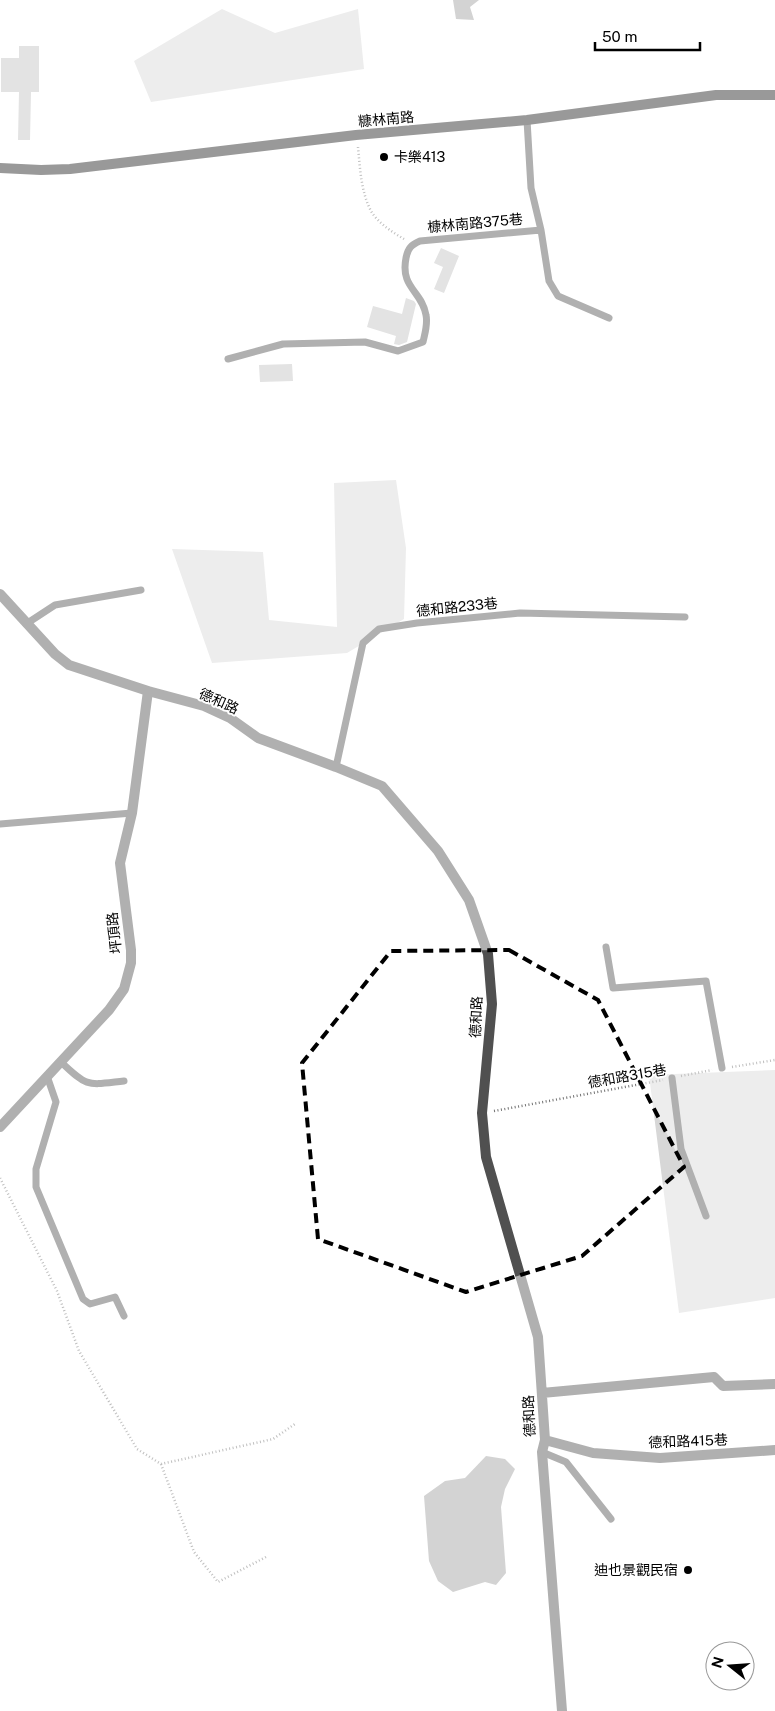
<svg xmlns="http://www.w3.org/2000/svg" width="775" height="1711" font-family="'Public Sans','Noto Sans TC',sans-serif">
<rect width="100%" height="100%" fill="#fff"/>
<path fill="#d7d7d7" d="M 222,9 L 275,33 L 358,9 L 364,69 L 151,102 L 134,61 Z
M 396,480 L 406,548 L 404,619 L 347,653 L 212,663 L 172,549 L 263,552 L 269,620 L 337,627 L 334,483 Z
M 775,1070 L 775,1298 L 679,1313 L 649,1075 Z"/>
<path fill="#9e9e9e" d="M 453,0 L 479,0 L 470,7 L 474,20 L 456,19 Z
M 486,1456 L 505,1459 L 515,1469 L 505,1489 L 501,1507 L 506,1573 L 496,1585 L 485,1582 L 453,1592 L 438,1581 L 429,1561 L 424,1496 L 445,1481 L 465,1478 Z"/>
<path fill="#c0c0c0" d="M 19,46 L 39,46 L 39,92 L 31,92 L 30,140 L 18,140 L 19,92 L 1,92 L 1,58 L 19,58 Z
M 441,248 L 459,256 L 444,293 L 434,289 L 443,267 L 434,263 Z
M 406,298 L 414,301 L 416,304 L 407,342 L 399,345 L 394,344 L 396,336 L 367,327 L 373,306 L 402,314 Z
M 292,364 L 293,381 L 260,382 L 259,365 Z"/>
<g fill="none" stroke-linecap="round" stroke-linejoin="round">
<path stroke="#727272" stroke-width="2.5" stroke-dasharray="1 2.5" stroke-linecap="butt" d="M 358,147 C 360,168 361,192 371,211 C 378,223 392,232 404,239
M 732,1067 L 775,1060
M 681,1076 L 712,1070
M 494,1111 L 663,1080
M 0,1178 L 57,1291 L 79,1351 L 137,1449 L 161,1464 L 273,1439 L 295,1424
M 161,1464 L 194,1552 L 218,1582 L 266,1557"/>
<path stroke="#505050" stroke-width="7" d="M 527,120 L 531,188 L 541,230 L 549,281 L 558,296 L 609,318
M 228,359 L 283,344 L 365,342 L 398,351 L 423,342 C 425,333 428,324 426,315 C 422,291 400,288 406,258 C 408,248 411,245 420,241 L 541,230
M 26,624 L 55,605 L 141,590
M 336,767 L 363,643 L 379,629 L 417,623 L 520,613 L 685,617
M 0,824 L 132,813
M 606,947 L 613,988 L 706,981 L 722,1068
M 61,1062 C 88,1088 88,1085 124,1081
M 47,1076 L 56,1102 L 36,1169 L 36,1187 L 83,1299 L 90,1304 L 115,1297 L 124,1316
M 672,1078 L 681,1149 L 706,1216
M 542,1452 L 566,1462 L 611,1519"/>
<path stroke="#505050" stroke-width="10" d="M 0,594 L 55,654 L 69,665 L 148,691 L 204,706 L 230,718 L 258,738 L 336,767 L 382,786 L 438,851 L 469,900 L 488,954 L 492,1004 L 482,1113 L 486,1157 L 538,1337 L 545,1440 L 542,1452 L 562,1711
M 0,1127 L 109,1010 L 124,989 L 131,963 L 131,950 L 120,863 L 132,813 L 148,691
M 542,1393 L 714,1377 L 723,1386 L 775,1384
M 545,1440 L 593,1453 L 660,1458 L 775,1450"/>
<path stroke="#1d1d1d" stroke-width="10" d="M 0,168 L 41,170 L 70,169 L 356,135 L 527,120 L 716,95 L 775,95"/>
</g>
<path d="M0 0H775V1711H0ZM 509,950 L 598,1000 L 684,1167 L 582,1256 L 466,1292 L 318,1239 L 302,1063 L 391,951 Z" fill="#fff" fill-opacity=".55" fill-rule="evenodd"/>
<path fill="none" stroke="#000" stroke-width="4" stroke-dasharray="10 6" stroke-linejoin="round" d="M 509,950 L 598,1000 L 684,1167 L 582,1256 L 466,1292 L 318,1239 L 302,1063 L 391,951 Z"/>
<g fill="#000" stroke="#fff" stroke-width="2">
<circle cx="384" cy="157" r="5"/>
<circle cx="688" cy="1570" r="5"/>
</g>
<g text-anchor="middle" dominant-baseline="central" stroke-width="4" stroke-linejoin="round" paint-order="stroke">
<g font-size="14" fill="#000" stroke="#fff">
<text transform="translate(386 119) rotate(-5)">糠林南路</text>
<text transform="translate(475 223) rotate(-5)">槺林南路375巷</text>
<text transform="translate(457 607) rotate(-6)">德和路233巷</text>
<text transform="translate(219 701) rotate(24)">德和路</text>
<text transform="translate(114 933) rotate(-96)">坪頂路</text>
<text transform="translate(476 1017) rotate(-87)">德和路</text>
<text transform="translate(627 1076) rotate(-10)">德和路315巷</text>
<text transform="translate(529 1416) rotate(-93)">德和路</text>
<text transform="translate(688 1441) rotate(-2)">德和路415巷</text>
</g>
<g font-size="14" fill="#000" stroke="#fff" text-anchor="start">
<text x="394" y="157">卡樂413</text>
<text x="678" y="1570" text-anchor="end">迪也景觀民宿</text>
</g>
</g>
<g transform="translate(730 1666) rotate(287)"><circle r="24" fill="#ffffff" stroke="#999999"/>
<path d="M0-4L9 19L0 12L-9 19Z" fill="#000000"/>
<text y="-8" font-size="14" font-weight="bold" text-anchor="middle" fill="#000000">N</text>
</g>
<path d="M595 42v8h105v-8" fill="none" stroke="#000000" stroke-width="2.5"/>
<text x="602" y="42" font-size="15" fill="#000000" stroke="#ffffff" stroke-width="4" paint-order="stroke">50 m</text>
</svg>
